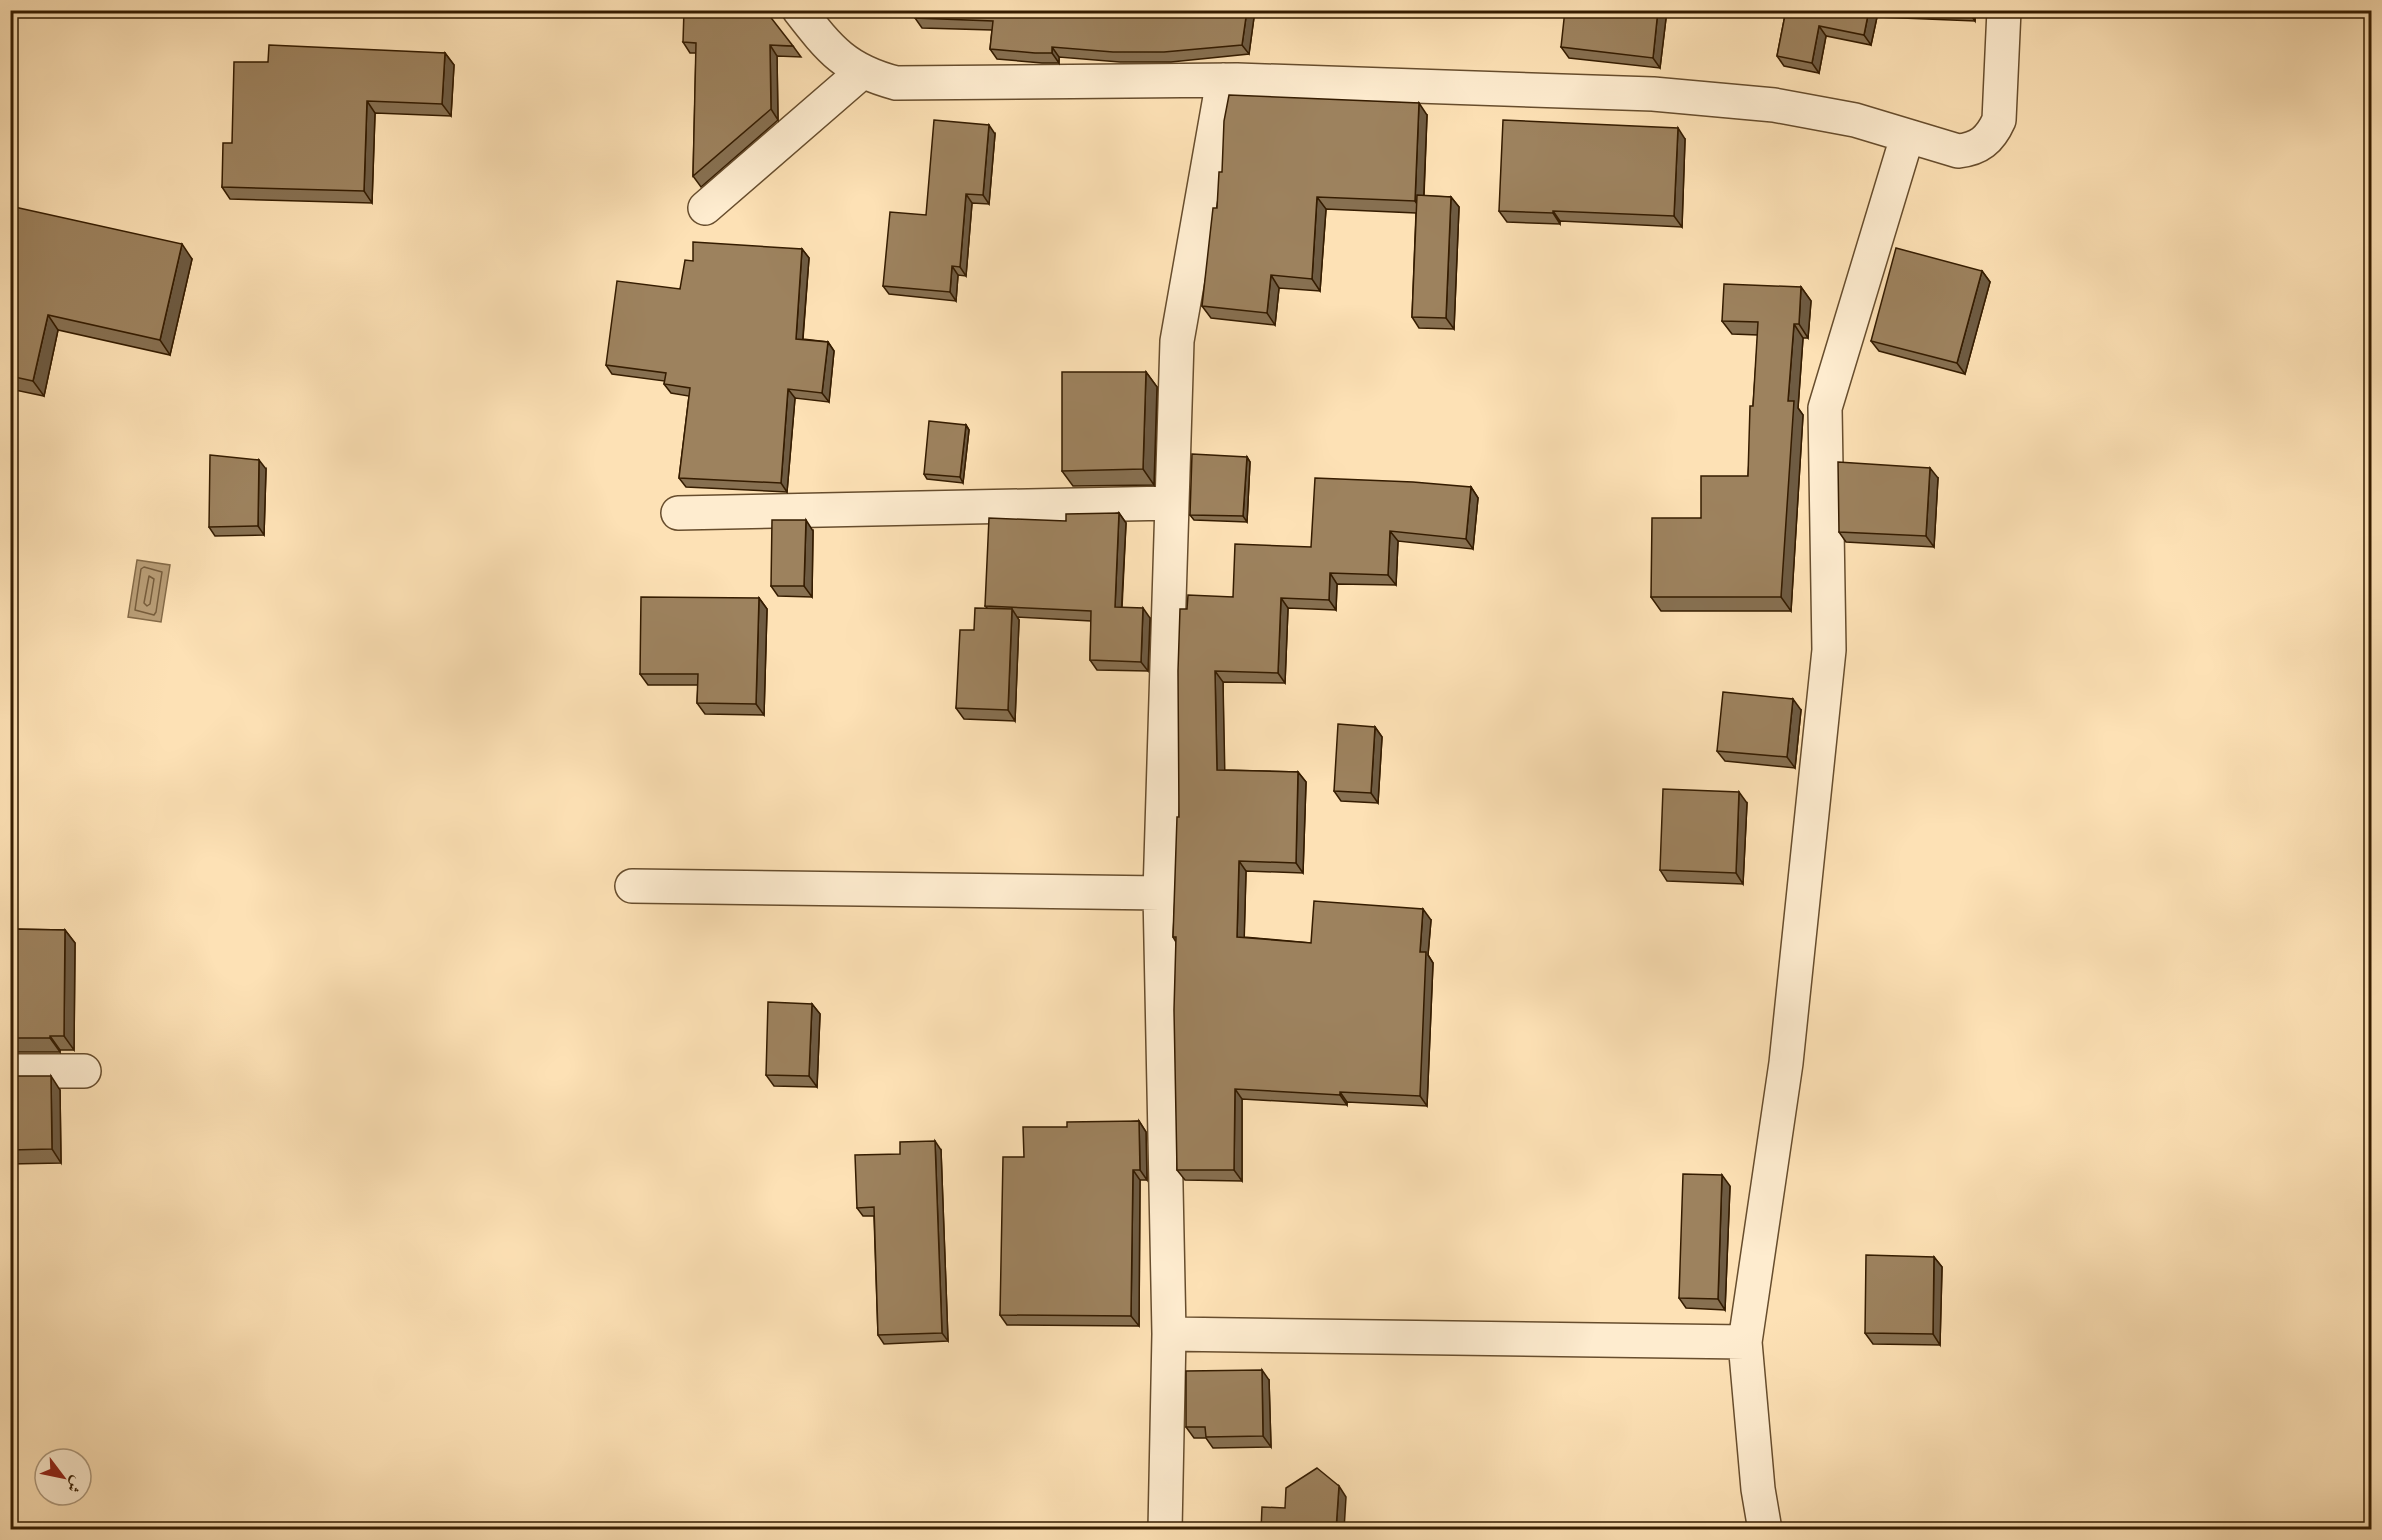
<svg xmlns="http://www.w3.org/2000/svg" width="2382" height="1540" font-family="'IM FELL DW Pica',Amiri,serif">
<rect width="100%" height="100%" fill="#fde1b5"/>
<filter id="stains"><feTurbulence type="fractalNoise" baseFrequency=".00333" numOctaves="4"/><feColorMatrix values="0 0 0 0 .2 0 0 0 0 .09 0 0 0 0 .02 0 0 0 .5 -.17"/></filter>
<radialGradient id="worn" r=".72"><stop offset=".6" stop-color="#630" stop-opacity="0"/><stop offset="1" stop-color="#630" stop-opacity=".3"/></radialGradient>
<path fill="#b99e77" stroke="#846a47" stroke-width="1.5" d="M 137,560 L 170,565 L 161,622 L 128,617 Z"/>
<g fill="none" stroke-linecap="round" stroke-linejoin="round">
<path stroke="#775d3c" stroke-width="1.5" d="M 144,567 L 162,572 L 156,612 L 154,615 L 135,610 L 141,569 Z
M 149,576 L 154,579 L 150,604 L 147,606 L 144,603 Z"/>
<defs>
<path id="minor" d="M 799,10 C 830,50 846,70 896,83 L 1237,80 L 1653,94 L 1774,105 L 1855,120 L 1958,151 C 1979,149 1990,140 1999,120 L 2004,10
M 705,208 L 862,72
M 678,513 L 1172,503
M 632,886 L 1160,893
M 10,1071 L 84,1071
M 1169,1334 L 1745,1342
M 1165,1530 L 1169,1334 L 1160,893 L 1177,341 L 1223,80
M 1765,1530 L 1758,1489 L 1745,1342 L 1786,1063 L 1829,650 L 1825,408 L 1907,137"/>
</defs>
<use href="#minor" stroke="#674d2d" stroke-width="36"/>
<use href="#minor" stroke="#feeccf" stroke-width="33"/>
</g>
<path fill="#877051" stroke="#351c00" stroke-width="1.5" d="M 1255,10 L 1249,54 L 1171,62 L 1120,62 L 1059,57 L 1059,63 L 1042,63 L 997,59 L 990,49 L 992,30 L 922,28 L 915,18 Z
M 1667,10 L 1660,68 L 1569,58 L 1561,47 Z
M 1786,10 L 1975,10 L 1975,21 L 1877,17 L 1871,45 L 1826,36 L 1819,73 L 1784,66 L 1777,56 Z
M 683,42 L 793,46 L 801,57 L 777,56 L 778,120 L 701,187 L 693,176 L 696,53 L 690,53 Z
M 445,53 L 454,65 L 451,116 L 375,113 L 372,203 L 230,199 L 222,187 L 232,143 L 268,62 Z
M 1427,115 L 1424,196 L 1451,197 L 1459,207 L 1454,329 L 1419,328 L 1412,317 L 1416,213 L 1326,209 L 1320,291 L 1279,288 L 1275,325 L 1211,318 L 1202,306 L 1222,172 Z
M 995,134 L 989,204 L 972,203 L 966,276 L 958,275 L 956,301 L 889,294 L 883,286 L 926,215 Z
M 1685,139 L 1682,227 L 1560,221 L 1560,224 L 1507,222 L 1499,211 Z
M 10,206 L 192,259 L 170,355 L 58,330 L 44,396 L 10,389 Z
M 802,249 L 809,258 L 803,339 L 828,342 L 834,351 L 829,402 L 795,398 L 787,492 L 686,487 L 679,478 L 689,396 L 671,393 L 664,384 L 665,381 L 612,374 L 606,365 L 680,289 L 693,261 Z
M 1982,271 L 1990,282 L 1965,374 L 1879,351 L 1871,341 Z
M 1801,287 L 1811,301 L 1808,338 L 1803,338 L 1798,408 L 1803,415 L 1791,611 L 1661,611 L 1651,597 L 1701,518 L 1748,476 L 1758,335 L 1732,334 L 1722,321 Z
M 1146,372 L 1157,387 L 1154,485 L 1073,486 L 1062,471 Z
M 966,425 L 969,430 L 963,483 L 927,479 L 924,474 Z
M 1247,457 L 1250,462 L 1247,522 L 1194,520 L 1190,515 Z
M 266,469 L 264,535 L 215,536 L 209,527 Z
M 1938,478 L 1934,547 L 1846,542 L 1839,532 Z
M 1471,487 L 1478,498 L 1473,549 L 1398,541 L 1396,585 L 1337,584 L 1336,610 L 1288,608 L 1285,683 L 1223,682 L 1224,770 L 1298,772 L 1306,782 L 1303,873 L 1246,871 L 1244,937 L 1311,943 L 1431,920 L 1428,955 L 1433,963 L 1427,1106 L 1347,1102 L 1347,1105 L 1242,1099 L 1242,1181 L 1185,1180 L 1177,1170 L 1176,942 L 1173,937 L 1179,817 L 1187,609 L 1233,597 L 1311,547 Z
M 1119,513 L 1126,523 L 1122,608 L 1150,618 L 1148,671 L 1097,670 L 1090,660 L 1091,621 L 1017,617 L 1019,620 L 1015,721 L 964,719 L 956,708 L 974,630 L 987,608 L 985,606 L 1066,521 Z
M 813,531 L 812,597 L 778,596 L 771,586 Z
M 759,598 L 767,609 L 764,715 L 705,714 L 697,703 L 698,685 L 648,685 L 640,674 Z
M 1801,710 L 1795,768 L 1725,761 L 1717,751 Z
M 1375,727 L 1382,737 L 1378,803 L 1341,801 L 1334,791 Z
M 1747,803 L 1743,884 L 1667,881 L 1660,870 Z
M 10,929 L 65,930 L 75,943 L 74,1050 L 60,1050 L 60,1052 L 10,1052 Z
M 812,1004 L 820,1014 L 817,1087 L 774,1086 L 766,1075 Z
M 10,1076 L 60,1090 L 61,1163 L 10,1164 Z
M 1139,1121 L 1146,1132 L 1147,1180 L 1140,1180 L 1139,1326 L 1007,1325 L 1000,1315 L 1024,1157 L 1067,1127 Z
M 941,1150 L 948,1341 L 884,1344 L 878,1335 L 874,1216 L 863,1216 L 857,1208 Z
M 1730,1186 L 1725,1310 L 1686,1308 L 1679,1298 Z
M 1934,1257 L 1942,1267 L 1940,1345 L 1873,1344 L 1865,1333 Z
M 1269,1380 L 1271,1447 L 1213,1448 L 1206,1438 L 1194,1438 L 1186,1427 Z"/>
<path fill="#6e5b42" stroke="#351c00" stroke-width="1.5" d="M 1247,10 L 1255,10 L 1249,54 L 1242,45 Z
M 1658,10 L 1667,10 L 1660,68 L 1653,58 Z
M 1869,10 L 1872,10 L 1877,17 L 1871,45 L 1864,35 Z
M 1968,10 L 1975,10 L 1975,21 L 1968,11 Z
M 1819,26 L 1826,36 L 1819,73 L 1812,63 Z
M 770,45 L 777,56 L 778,120 L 771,109 Z
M 1052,47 L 1059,57 L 1059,63 L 1052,53 Z
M 445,53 L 454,65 L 451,116 L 442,104 Z
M 367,101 L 375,113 L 372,203 L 364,191 Z
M 1419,103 L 1427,115 L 1423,213 L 1415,201 Z
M 989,125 L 995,134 L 989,204 L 983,195 Z
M 1678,128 L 1685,139 L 1682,227 L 1674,216 Z
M 966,194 L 972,203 L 966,276 L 960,267 Z
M 1317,197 L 1326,209 L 1320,291 L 1312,279 Z
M 1451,197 L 1459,207 L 1454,329 L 1446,318 Z
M 1553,211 L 1560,221 L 1560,224 L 1553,213 Z
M 182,244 L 192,259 L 170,355 L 160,340 Z
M 802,249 L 809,258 L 802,348 L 796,339 Z
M 952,266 L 958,275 L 956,301 L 950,292 Z
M 1982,271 L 1990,282 L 1965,374 L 1957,363 Z
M 1271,275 L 1279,288 L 1275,325 L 1267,313 Z
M 1801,287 L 1811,301 L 1808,338 L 1799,324 Z
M 48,315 L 58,330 L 44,396 L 33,381 Z
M 1794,324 L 1803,338 L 1798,408 L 1803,415 L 1791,611 L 1781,597 L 1788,401 Z
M 828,342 L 834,351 L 829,402 L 822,393 Z
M 1146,372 L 1157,387 L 1154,485 L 1143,469 Z
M 788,389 L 795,398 L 787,492 L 781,483 Z
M 966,425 L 969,430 L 963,483 L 960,477 Z
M 1247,457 L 1250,462 L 1247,522 L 1243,516 Z
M 259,460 L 266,469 L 264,535 L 258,526 Z
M 1930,468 L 1938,478 L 1934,547 L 1926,536 Z
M 1471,487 L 1478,498 L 1473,549 L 1466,539 Z
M 1119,513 L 1126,523 L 1121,617 L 1115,607 Z
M 806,520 L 813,531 L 812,597 L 804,586 Z
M 1390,531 L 1398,541 L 1396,585 L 1388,575 Z
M 1330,573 L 1337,584 L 1336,610 L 1329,600 Z
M 759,598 L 767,609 L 764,715 L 756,704 Z
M 1281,598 L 1288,608 L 1285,683 L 1278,673 Z
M 1143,608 L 1150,618 L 1148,671 L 1141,662 Z
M 1012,609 L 1019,620 L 1015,721 L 1008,710 Z
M 1215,671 L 1223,682 L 1225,781 L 1217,770 Z
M 1793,699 L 1801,710 L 1795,768 L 1787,757 Z
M 1375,727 L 1382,737 L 1378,803 L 1371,793 Z
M 1298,772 L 1306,782 L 1303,873 L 1296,863 Z
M 1739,792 L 1747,803 L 1743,884 L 1736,873 Z
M 1239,861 L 1246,871 L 1244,947 L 1237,937 Z
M 1423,909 L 1431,920 L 1428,955 L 1433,963 L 1427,1106 L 1420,1096 L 1420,952 Z
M 65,930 L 75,943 L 74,1050 L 64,1036 Z
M 812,1004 L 820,1014 L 817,1087 L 809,1076 Z
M 50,1036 L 60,1050 L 60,1052 L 50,1038 Z
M 51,1076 L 60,1090 L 61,1163 L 52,1149 Z
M 1235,1089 L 1242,1099 L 1242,1181 L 1234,1170 Z
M 1340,1092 L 1347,1102 L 1347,1105 L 1340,1095 Z
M 1139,1121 L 1146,1132 L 1147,1180 L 1140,1170 Z
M 935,1141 L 941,1150 L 948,1341 L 942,1333 Z
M 1133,1170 L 1140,1180 L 1139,1326 L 1131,1316 Z
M 1722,1175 L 1730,1186 L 1725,1310 L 1718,1299 Z
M 1934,1257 L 1942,1267 L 1940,1345 L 1933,1334 Z
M 1262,1370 L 1269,1380 L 1271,1447 L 1263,1436 Z
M 1339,1486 L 1346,1497 L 1344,1530 L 1336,1530 Z"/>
<path fill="#9d825e" stroke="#351c00" stroke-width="1.5" d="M 684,10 L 765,10 L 793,46 L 770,45 L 771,109 L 693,176 L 696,43 L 683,42 Z
M 916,10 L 1247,10 L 1242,45 L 1164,52 L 1113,52 L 1052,47 L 1052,53 L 1035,53 L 990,49 L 993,21 L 915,18 Z
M 1565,10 L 1658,10 L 1653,58 L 1561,47 Z
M 1786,10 L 1869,10 L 1864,35 L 1819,26 L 1812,63 L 1777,56 Z
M 269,45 L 445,53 L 442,104 L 367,101 L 364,191 L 222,187 L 223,143 L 232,143 L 234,62 L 268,62 Z
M 1229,95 L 1419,103 L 1415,201 L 1317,197 L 1312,279 L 1271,275 L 1267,313 L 1202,306 L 1213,208 L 1217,208 L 1219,172 L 1222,172 L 1224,121 Z
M 934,120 L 989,125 L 983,195 L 966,194 L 960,267 L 952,266 L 950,292 L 883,286 L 890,212 L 926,215 Z
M 1503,120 L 1678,128 L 1674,216 L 1553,211 L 1553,213 L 1499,211 Z
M 1417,195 L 1451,197 L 1446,318 L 1412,317 Z
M 10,206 L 182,244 L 160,340 L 48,315 L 33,381 L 10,376 Z
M 693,242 L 802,249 L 796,339 L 828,342 L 822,393 L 788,389 L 781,483 L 679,478 L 690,388 L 664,384 L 666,373 L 606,365 L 617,281 L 680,289 L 685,260 L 693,261 Z
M 1896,248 L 1982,271 L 1957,363 L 1871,341 Z
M 1724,284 L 1801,287 L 1799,324 L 1794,324 L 1788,401 L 1794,401 L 1781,597 L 1651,597 L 1652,518 L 1701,518 L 1701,476 L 1748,476 L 1750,406 L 1753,406 L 1758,322 L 1722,321 Z
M 1062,372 L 1146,372 L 1143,469 L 1062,471 Z
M 929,421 L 966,425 L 960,477 L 924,474 Z
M 1192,454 L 1247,457 L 1243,516 L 1190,515 Z
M 210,455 L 259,460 L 258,526 L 209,527 Z
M 1838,462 L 1930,468 L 1926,536 L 1839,532 Z
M 1315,478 L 1413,482 L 1471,487 L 1466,539 L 1390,531 L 1388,575 L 1330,573 L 1329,600 L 1281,598 L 1278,673 L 1215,671 L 1217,770 L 1298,772 L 1296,863 L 1239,861 L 1237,937 L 1311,943 L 1314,901 L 1423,909 L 1420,952 L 1426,952 L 1420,1096 L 1340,1092 L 1340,1095 L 1235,1089 L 1234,1170 L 1177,1170 L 1174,1010 L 1176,937 L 1173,937 L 1177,817 L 1179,817 L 1178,671 L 1180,609 L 1187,609 L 1188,595 L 1233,597 L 1235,544 L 1311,547 Z
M 1119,513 L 1115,607 L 1143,608 L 1141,662 L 1090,660 L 1091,611 L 985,606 L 989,518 L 1066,521 L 1066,514 Z
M 772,520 L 806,520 L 804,586 L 771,586 Z
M 641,597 L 759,598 L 756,704 L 697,703 L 698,674 L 640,674 Z
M 975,608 L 1012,609 L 1008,710 L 956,708 L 960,630 L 974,630 Z
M 1723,692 L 1793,699 L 1787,757 L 1717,751 Z
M 1338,724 L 1375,727 L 1371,793 L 1334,791 Z
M 1663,789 L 1739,792 L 1736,873 L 1660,870 Z
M 10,929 L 65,930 L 64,1036 L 50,1036 L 50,1038 L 10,1038 Z
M 768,1002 L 812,1004 L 809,1076 L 766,1075 Z
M 10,1076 L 51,1076 L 52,1149 L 10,1150 Z
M 1139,1121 L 1140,1170 L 1133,1170 L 1131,1316 L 1000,1315 L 1003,1157 L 1024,1157 L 1023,1127 L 1067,1127 L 1067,1122 Z
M 935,1141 L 942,1333 L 878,1335 L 874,1207 L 857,1208 L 855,1155 L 900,1154 L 900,1142 Z
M 1683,1174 L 1722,1175 L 1718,1299 L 1679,1298 Z
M 1866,1255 L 1934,1257 L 1933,1334 L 1865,1333 Z
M 1262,1370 L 1263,1436 L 1206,1437 L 1205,1427 L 1186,1427 L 1186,1371 Z
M 1317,1468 L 1339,1486 L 1336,1530 L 1261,1530 L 1262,1507 L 1285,1508 L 1286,1488 Z"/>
<rect width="2382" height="1540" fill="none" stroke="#fde1b5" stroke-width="36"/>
<rect x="12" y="12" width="2358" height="1516" fill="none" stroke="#351c00" stroke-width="3"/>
<rect x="18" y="18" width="2346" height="1504" fill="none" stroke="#351c00" stroke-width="1.5"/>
<g transform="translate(63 1477) rotate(122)"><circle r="28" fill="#feeccf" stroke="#ae997c" stroke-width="1.5"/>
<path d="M0-4.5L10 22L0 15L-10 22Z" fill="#8f2418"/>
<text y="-9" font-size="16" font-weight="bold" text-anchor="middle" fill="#351c00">ش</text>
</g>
<rect width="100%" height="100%" filter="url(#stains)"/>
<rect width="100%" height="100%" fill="url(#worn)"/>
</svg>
